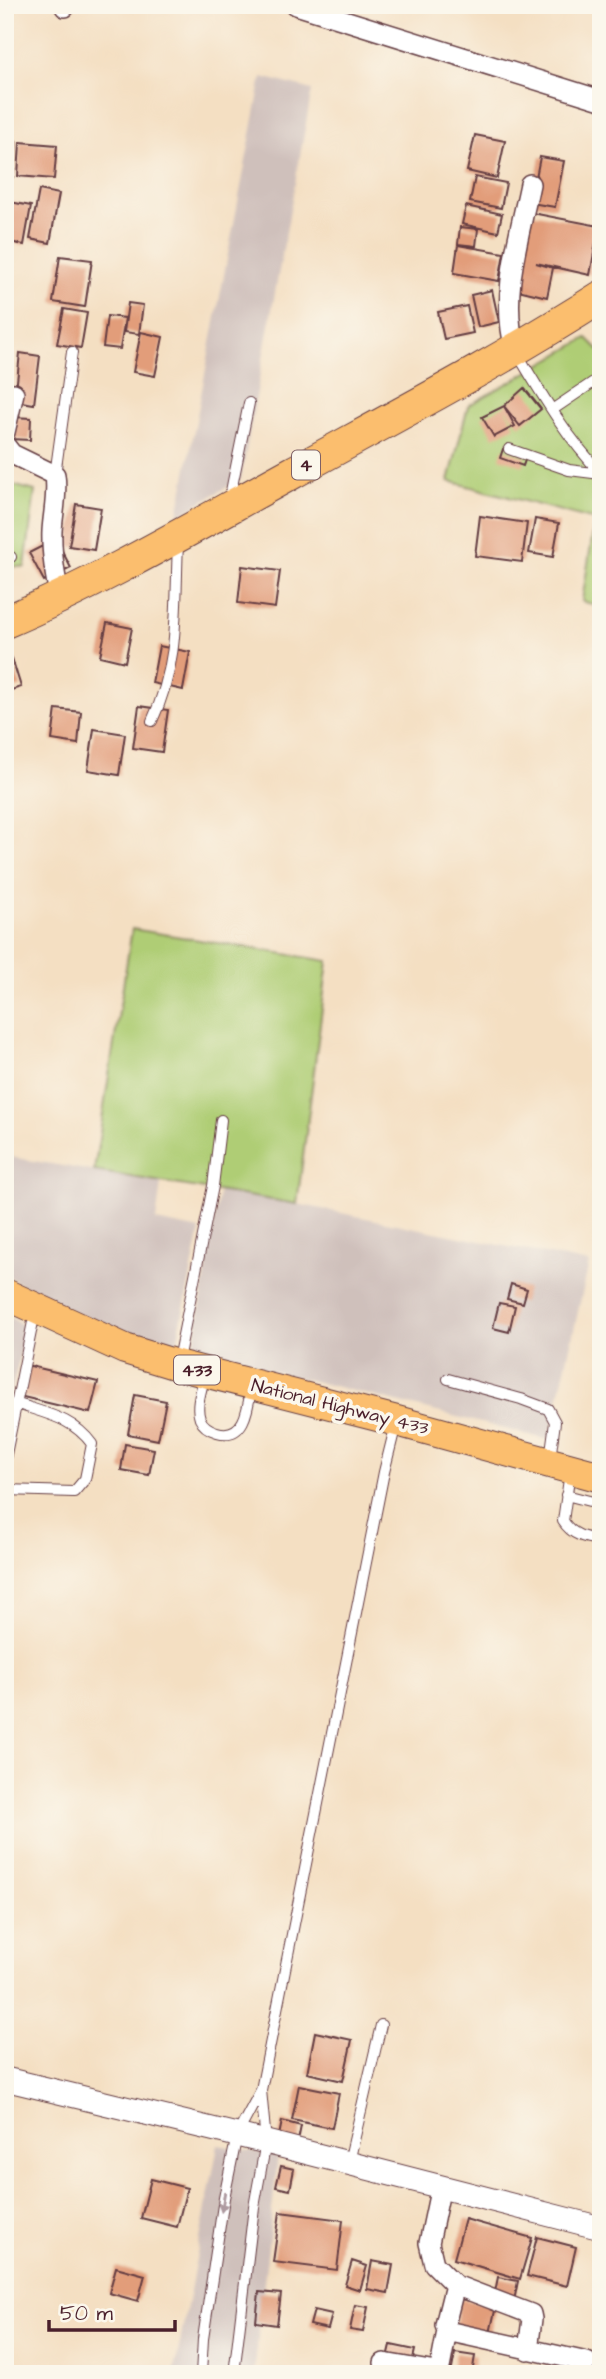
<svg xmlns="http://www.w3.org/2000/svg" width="606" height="2379" font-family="'Architects Daughter',sans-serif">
<rect width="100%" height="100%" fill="#fbf7ec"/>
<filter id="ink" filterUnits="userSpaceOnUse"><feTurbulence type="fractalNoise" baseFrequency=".0143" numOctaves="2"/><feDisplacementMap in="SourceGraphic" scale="14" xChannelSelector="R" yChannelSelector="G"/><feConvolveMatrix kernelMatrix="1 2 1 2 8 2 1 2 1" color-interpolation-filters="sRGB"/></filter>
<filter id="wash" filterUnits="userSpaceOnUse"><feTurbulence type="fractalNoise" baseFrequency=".00686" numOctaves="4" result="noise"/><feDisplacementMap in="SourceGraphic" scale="28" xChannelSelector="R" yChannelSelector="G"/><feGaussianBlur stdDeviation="1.57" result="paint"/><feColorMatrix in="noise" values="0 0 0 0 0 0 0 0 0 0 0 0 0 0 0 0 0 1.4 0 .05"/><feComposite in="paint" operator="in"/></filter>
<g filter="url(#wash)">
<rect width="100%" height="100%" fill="#f4dfc2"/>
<path fill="#cfc0bb" d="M 262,77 L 312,90 L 241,479 L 178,515 Z
M 5,1156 L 161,1183 L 156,1221 L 200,1230 L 176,1347 L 116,1331 L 39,1296 L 5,1274 Z
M 219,1192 L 297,1204 L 589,1263 L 549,1440 L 193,1351 Z
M 5,1314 L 26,1327 L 5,1421 Z
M 218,2145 L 278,2156 L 254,2374 L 174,2374 Z"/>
<path fill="#afcd74" stroke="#7c7650" stroke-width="2" d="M 587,338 L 601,352 L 601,607 L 582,601 L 595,520 L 449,481 L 468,406 Z
M 5,483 L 35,491 L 25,567 L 5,566 Z
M 132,929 L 328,961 L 297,1204 L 94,1171 Z"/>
<g id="blocks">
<path fill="#e29d7a" d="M 475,135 L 505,141 L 497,178 L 467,171 Z
M 5,140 L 16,141 L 13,177 L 5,176 Z
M 20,142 L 57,145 L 54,179 L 18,176 Z
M 540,157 L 564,161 L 555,207 L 531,203 Z
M 475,177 L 506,183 L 501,208 L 470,202 Z
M 39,190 L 59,194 L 50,243 L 30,239 Z
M 5,201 L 31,206 L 24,245 L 5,241 Z
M 466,206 L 502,214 L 498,232 L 462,224 Z
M 527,212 L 599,226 L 590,275 L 536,263 L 553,268 L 547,297 L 514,289 Z
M 460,227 L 478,229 L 476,246 L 458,244 Z
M 458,245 L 504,253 L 499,281 L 454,273 Z
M 60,256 L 92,260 L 85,307 L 53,302 Z
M 492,290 L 499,322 L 478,327 L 471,295 Z
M 128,303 L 143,305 L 139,334 L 124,332 Z
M 467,306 L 473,333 L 444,339 L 438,312 Z
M 64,309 L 87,313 L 81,348 L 57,344 Z
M 107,316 L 125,318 L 120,349 L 103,347 Z
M 141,332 L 163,337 L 155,376 L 133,372 Z
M 20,353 L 40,356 L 34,404 L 15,401 Z
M 524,388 L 541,409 L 520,426 L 504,406 Z
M 504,406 L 515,426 L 494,437 L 482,417 Z
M 12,417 L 31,418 L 30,440 L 10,439 Z
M 503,449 L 526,457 L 523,466 L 500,458 Z
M 76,504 L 101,508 L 94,550 L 69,546 Z
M 480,516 L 527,523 L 522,562 L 475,556 Z
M 535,519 L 559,523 L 553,557 L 529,553 Z
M 56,539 L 71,568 L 44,581 L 29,553 Z
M 242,566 L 280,571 L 275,608 L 238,603 Z
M 107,623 L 132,628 L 125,662 L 100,656 Z
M 159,646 L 190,652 L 183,690 L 152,683 Z
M 12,658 L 21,687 L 5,692 L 5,660 Z
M 139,706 L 168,710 L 162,752 L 133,748 Z
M 56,709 L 81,712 L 78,744 L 52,740 Z
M 94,729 L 125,734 L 119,775 L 88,770 Z
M 511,1284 L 527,1289 L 523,1303 L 507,1299 Z
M 499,1303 L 515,1306 L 509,1332 L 493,1328 Z
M 26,1365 L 98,1382 L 90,1413 L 19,1396 Z
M 135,1395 L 166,1401 L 158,1440 L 128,1434 Z
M 125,1444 L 154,1449 L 149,1475 L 121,1470 Z
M 315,2032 L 352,2040 L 343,2081 L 307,2073 Z
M 299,2085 L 339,2093 L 332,2128 L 292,2120 Z
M 282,2121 L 301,2126 L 297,2146 L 278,2141 Z
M 281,2166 L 294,2169 L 290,2190 L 276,2187 Z
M 151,2179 L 187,2188 L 177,2227 L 141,2218 Z
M 280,2212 L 343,2220 L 337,2270 L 273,2262 Z
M 465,2219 L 532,2238 L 520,2279 L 454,2259 Z
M 537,2237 L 576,2247 L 567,2286 L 527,2276 Z
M 352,2261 L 367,2266 L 360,2290 L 345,2285 Z
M 372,2261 L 393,2265 L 388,2293 L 367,2289 Z
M 116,2267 L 145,2275 L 138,2301 L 109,2293 Z
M 498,2277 L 518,2281 L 514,2301 L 494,2297 Z
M 259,2292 L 281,2294 L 277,2325 L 256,2322 Z
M 460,2299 L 496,2306 L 489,2338 L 454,2331 Z
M 355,2305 L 368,2307 L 363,2332 L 350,2330 Z
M 314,2310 L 332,2314 L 328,2329 L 310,2325 Z
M 391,2345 L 415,2350 L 411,2367 L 387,2362 Z
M 455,2353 L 475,2356 L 472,2374 L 451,2374 Z"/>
</g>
</g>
<g filter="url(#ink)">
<use href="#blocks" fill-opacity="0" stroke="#643c42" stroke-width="2"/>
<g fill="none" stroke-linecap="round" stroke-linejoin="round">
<defs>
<path id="service" d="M 517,353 C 542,395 567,438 601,473
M 552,410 L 595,381 L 601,380
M 509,449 L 569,470 L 601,474
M 55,475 L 72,352
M 229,501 L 249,403
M 5,556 L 11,557
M 152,721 C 180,662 175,607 178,543
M 178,1360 L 213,1186 L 221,1120
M 205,1375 C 202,1388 195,1406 200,1419 C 203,1426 210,1430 217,1432 C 245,1440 248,1408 251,1388
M 448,1379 L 521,1399 L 548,1409 L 555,1422 L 550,1459
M 5,1459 L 35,1312
M 570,1472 L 563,1521 C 572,1535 584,1538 601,1540
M 5,1490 L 74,1492 L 85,1479 L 92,1444 C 72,1417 46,1414 15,1403
M 566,1495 L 601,1504
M 349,2162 L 381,2025
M 201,2374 L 203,2339 L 224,2198 L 237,2135 L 261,2090 L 384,1472 L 396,1424
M 234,2374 L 254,2207 L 266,2142 L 261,2090"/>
<path id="minor" d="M 296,5 L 601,100
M 65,7 L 65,5
M 515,349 C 500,295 519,238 530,184
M 5,432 L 14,393
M 5,445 L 12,454 L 55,475 C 58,494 53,513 52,531 C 51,554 55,576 60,599
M 441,2186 L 429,2243 L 434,2264 L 455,2285 L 531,2314 L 532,2319 L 528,2350
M 455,2285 L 445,2325 L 447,2331 L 587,2362
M 384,2363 L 436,2372 L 440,2368 L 447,2331"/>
<path id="tertiary" d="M 5,2079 L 266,2142 L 601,2228"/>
<path id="primary" d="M 5,1294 L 125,1349 L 177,1365 L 397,1421 L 601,1477"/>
<path id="trunk" d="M 5,622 C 104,580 197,525 292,473 C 396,416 501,361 601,297"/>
</defs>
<use href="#service" stroke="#643c42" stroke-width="12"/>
<use href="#minor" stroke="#643c42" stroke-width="22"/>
<use href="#tertiary" stroke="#643c42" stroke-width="25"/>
<use href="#primary" stroke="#643c42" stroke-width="32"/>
<use href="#trunk" stroke="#643c42" stroke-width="34"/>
<use href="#service" stroke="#fff" stroke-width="10"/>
<use href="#minor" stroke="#fff" stroke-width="19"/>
<use href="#tertiary" stroke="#fff" stroke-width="23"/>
<use href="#primary" stroke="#fbbe6e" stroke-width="30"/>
<use href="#trunk" stroke="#fbbe6e" stroke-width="32"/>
</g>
<defs><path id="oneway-solid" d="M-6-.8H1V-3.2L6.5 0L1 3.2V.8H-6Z" transform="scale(1.75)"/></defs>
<use fill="#ae9aa0" href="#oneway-solid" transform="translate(223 2202) rotate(100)"/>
</g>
<g text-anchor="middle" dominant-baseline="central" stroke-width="7" stroke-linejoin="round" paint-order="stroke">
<g fill="#fbf7ec" stroke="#7f6065" stroke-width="2">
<rect x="292" y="450.5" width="28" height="29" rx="5"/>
<rect x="174" y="1355.5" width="46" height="29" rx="5"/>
</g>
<g font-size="18" font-weight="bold" fill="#4a1f2b">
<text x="306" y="465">4</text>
<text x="197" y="1370">433</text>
</g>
<g font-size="19" fill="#4a1f2b" stroke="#fbf7ec">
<text transform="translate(340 1407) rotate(14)">National Highway 433</text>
</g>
</g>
<rect width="606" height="2379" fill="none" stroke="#fbf7ec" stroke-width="28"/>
<path d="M49 2320v10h126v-10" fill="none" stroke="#4a1f2b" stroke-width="3.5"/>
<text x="60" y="2320" font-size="21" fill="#4a1f2b" stroke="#fbf7ec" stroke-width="5" paint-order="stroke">50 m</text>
</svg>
